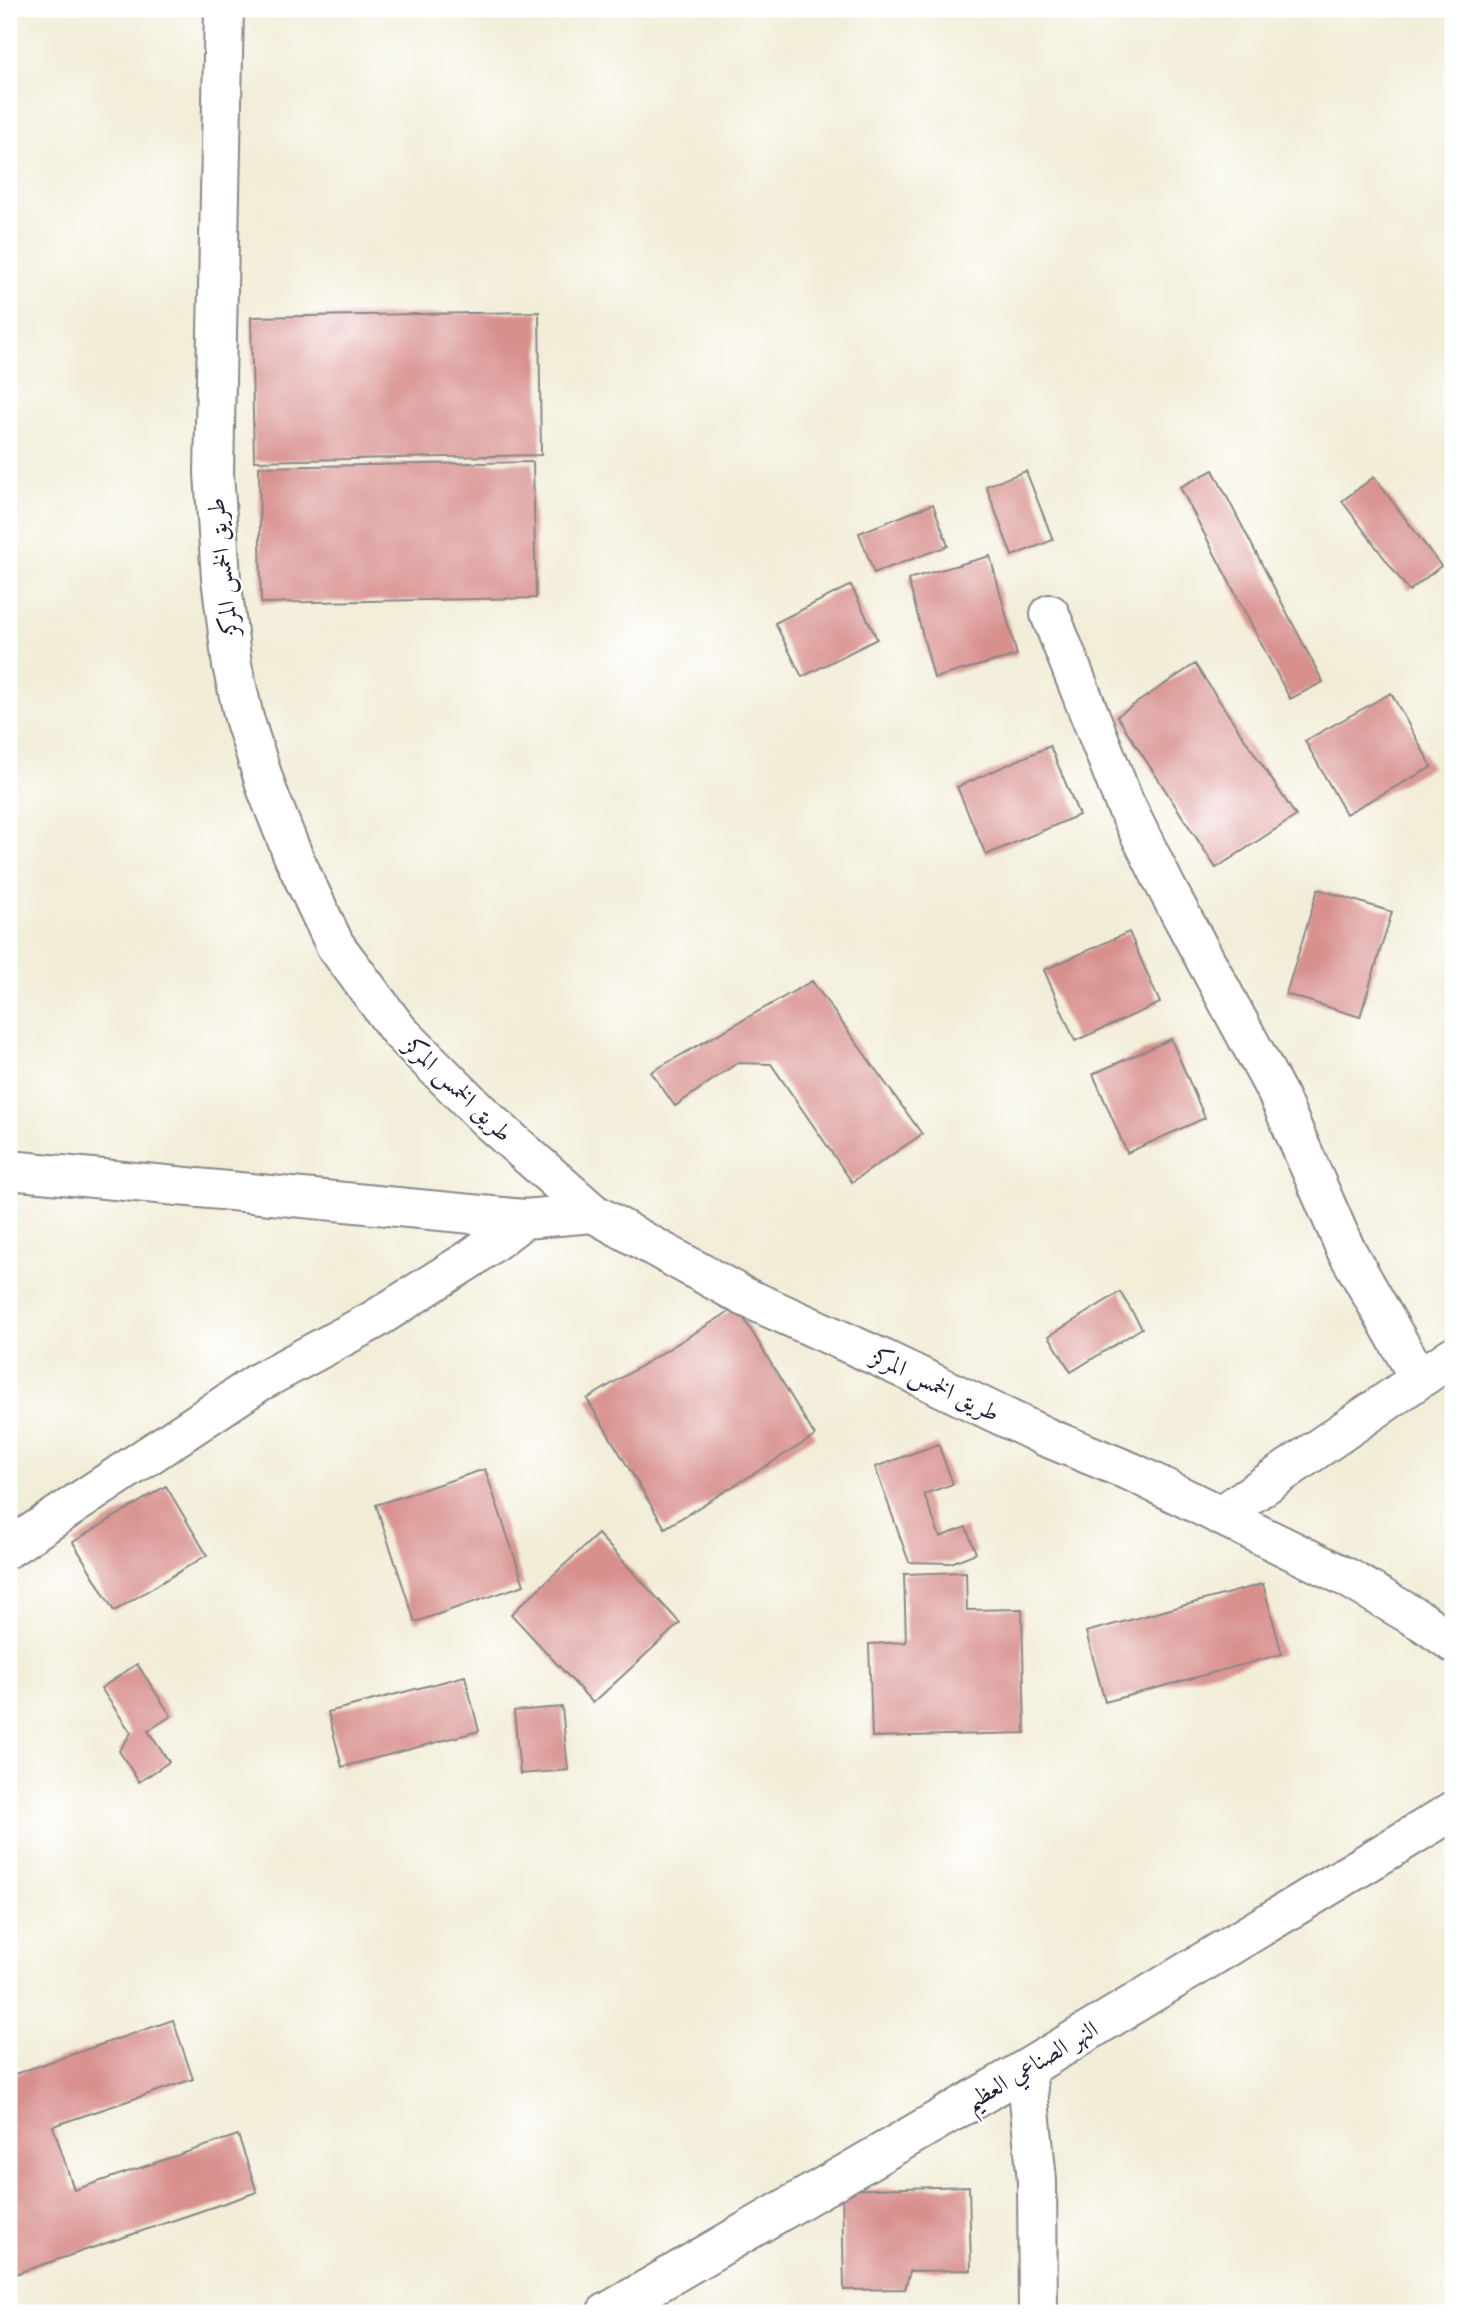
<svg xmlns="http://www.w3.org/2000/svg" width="1462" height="2322" font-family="'Libre Caslon Text',Amiri,serif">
<rect width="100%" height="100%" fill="#fff"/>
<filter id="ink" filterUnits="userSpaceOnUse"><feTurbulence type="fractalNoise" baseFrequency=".0143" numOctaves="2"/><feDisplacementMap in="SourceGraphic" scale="14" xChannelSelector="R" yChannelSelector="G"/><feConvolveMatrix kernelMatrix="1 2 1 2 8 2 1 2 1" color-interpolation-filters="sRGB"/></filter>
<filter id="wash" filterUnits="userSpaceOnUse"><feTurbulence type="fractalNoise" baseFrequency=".00686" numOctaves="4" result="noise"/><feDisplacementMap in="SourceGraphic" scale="28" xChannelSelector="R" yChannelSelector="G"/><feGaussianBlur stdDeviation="1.57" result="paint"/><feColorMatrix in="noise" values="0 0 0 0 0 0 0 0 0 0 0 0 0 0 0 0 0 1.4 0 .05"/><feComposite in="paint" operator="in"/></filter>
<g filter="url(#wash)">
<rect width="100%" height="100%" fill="#f2edd7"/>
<g id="blocks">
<path fill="#d8908d" d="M 539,312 L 541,455 L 254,461 L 251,317 Z
M 533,462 L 536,598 L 261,603 L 259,467 Z
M 1213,470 L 1323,682 L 1290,699 L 1180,487 Z
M 1026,471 L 1053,540 L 1012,556 L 986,486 Z
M 1374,477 L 1441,566 L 1409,591 L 1342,501 Z
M 933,504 L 948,546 L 874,573 L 859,533 Z
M 990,556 L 1017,655 L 934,678 L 908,579 Z
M 851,585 L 877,639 L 802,677 L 775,623 Z
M 1195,664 L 1296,816 L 1216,868 L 1117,716 Z
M 1391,693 L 1432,767 L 1346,814 L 1305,741 Z
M 1050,746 L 1079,815 L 986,855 L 957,787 Z
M 1318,889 L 1392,912 L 1360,1017 L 1286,994 Z
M 1129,932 L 1160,1003 L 1075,1041 L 1044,970 Z
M 812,981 L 922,1134 L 852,1182 L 771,1064 L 737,1063 L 675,1106 L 651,1072 Z
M 1171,1039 L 1205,1118 L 1127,1153 L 1093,1074 Z
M 1120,1292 L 1142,1328 L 1071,1372 L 1049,1336 Z
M 737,1307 L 815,1436 L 665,1528 L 587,1399 Z
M 938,1444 L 953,1484 L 924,1494 L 940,1537 L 966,1527 L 976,1553 L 951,1563 L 909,1562 L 875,1467 Z
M 485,1469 L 524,1585 L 415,1622 L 376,1505 Z
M 166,1486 L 207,1555 L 114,1611 L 73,1542 Z
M 598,1534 L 680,1623 L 593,1703 L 511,1614 Z
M 966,1572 L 967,1610 L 1022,1609 L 1025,1733 L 872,1737 L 869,1644 L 906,1642 L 904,1574 Z
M 1263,1584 L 1282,1654 L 1105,1702 L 1086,1632 Z
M 137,1664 L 171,1716 L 148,1731 L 169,1762 L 139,1782 L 119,1751 L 131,1733 L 101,1688 Z
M 465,1676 L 479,1731 L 342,1767 L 328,1712 Z
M 562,1707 L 568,1770 L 520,1774 L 514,1711 Z
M 173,2020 L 193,2079 L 53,2126 L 74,2190 L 238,2135 L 257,2192 L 9,2276 L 9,2076 Z
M 969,2186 L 971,2270 L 910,2271 L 905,2289 L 844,2290 L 842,2190 Z"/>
</g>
</g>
<g filter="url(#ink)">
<use href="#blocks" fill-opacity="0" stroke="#8a8889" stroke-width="2"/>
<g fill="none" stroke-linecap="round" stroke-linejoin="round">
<defs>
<path id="minor" d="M 1050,614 L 1124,802 L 1166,887 L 1278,1095 L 1345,1248 L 1419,1378
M 9,1170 L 524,1219 L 593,1213
M 1221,1515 L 1453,1356
M 9,1548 L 259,1382 L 374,1320 L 472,1258 L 524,1219
M 1026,2069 L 1037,2181 L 1038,2313
M 606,2313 L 1026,2069 L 1453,1811"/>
<path id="major" d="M 224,9 L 214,473 L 221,578 L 232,665 L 244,718 L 267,790 L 294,858 L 335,945 L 399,1031 L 488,1120 L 593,1213 L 743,1296 L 883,1359 L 1046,1437 L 1134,1473 L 1348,1578 L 1423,1622 L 1453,1643"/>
</defs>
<use href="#minor" stroke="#8a8889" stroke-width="42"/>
<use href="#major" stroke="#8a8889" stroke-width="42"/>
<use href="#minor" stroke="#fff" stroke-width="38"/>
<use href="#major" stroke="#fff" stroke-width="38"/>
</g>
</g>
<g text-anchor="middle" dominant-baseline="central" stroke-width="5" stroke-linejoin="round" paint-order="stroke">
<g font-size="24" fill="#22223b" stroke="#fff">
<text transform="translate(222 567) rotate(-96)">طريق الخمس المركز</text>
<text transform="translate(459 1089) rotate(44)">طريق الخمس المركز</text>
<text transform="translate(936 1384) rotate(26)">طريق الخمس المركز</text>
<text transform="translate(1031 2065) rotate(-31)">النهر الصناعي العظيم</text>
</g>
</g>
<rect width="1462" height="2322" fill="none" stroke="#fff" stroke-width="35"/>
</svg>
